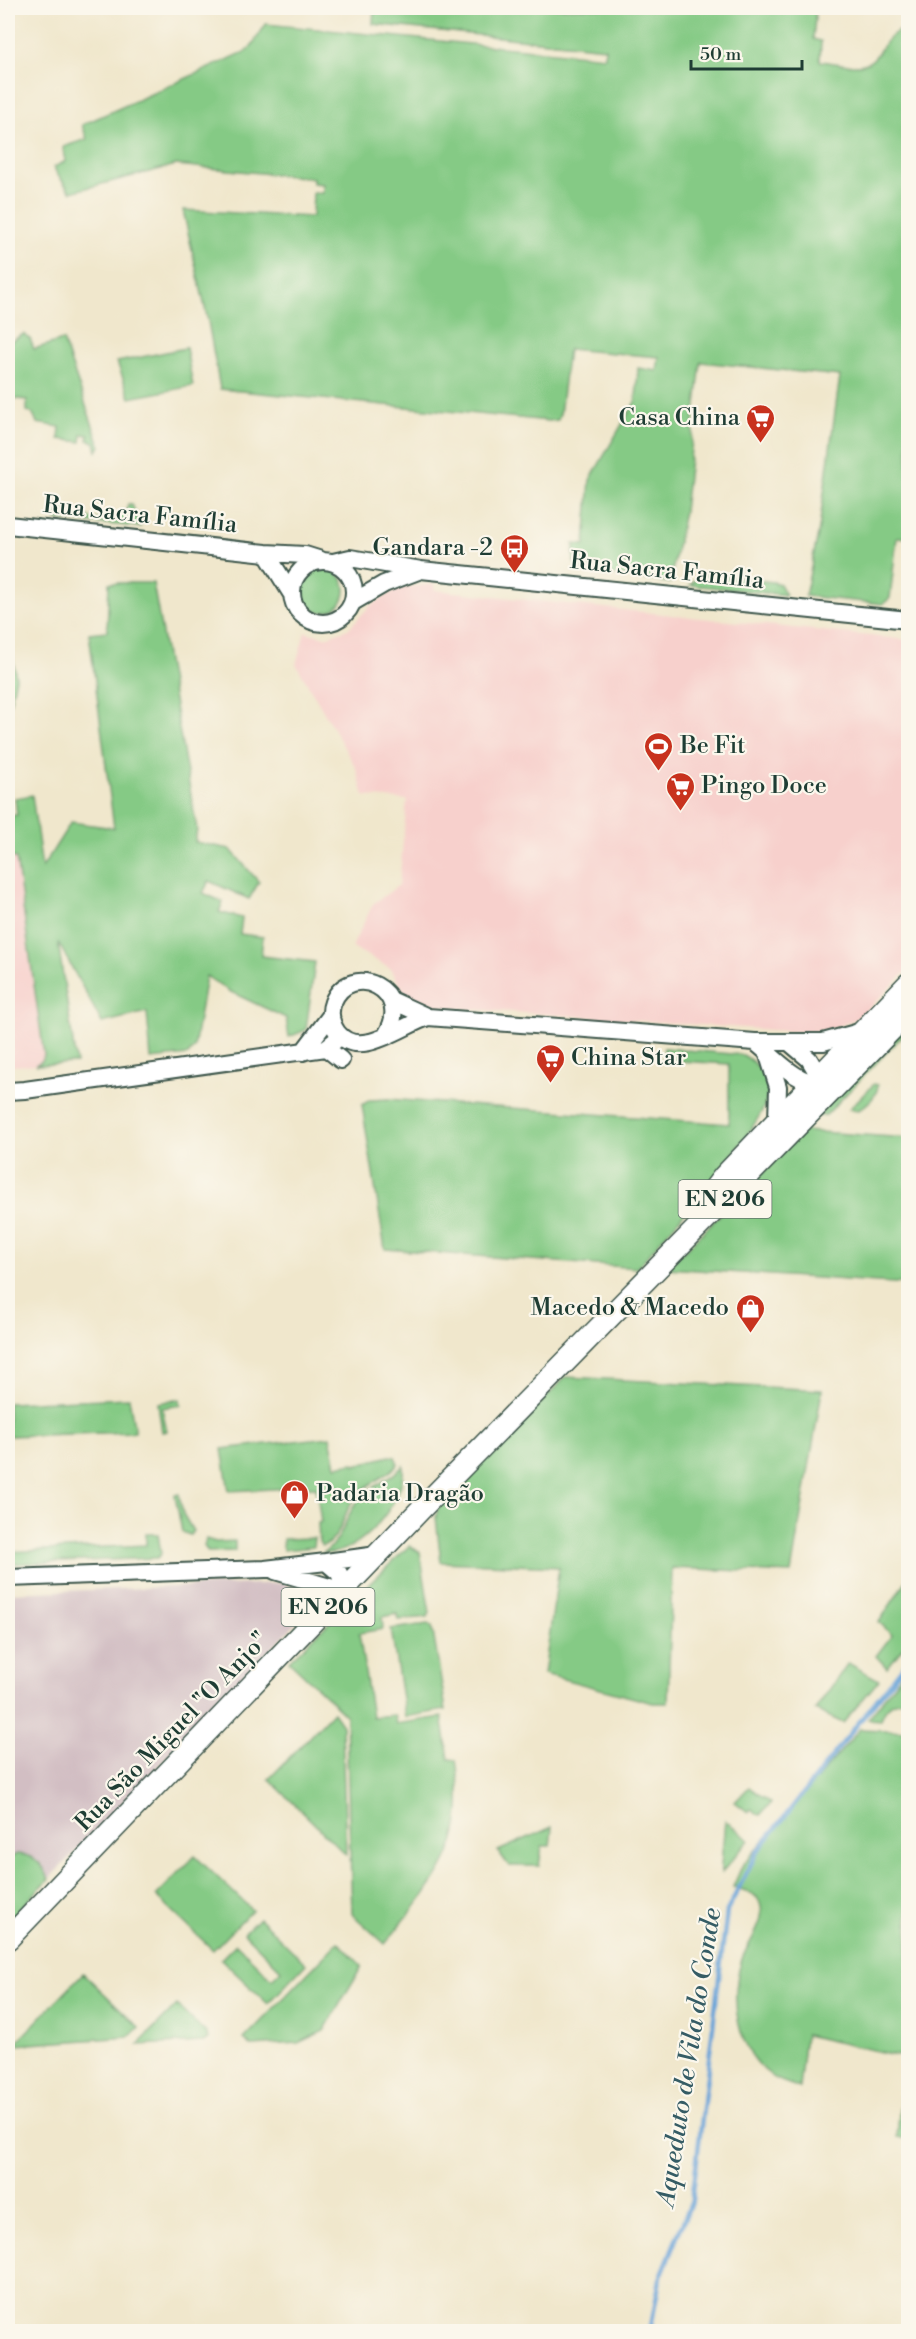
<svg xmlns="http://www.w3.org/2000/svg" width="916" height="2339" font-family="'Libre Bodoni',serif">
<rect width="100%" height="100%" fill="#fbf7ec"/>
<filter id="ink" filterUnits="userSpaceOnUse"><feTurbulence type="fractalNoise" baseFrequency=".0167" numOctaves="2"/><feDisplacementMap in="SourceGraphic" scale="12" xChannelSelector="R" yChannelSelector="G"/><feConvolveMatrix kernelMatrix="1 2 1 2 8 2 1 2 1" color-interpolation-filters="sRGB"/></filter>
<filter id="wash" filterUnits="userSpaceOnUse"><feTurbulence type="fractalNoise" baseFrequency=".008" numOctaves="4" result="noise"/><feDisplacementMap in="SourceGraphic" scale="24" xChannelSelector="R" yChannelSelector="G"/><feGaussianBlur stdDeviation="1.35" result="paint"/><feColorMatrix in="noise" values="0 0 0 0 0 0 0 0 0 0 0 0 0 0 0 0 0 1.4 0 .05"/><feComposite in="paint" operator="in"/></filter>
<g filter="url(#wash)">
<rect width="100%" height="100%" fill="#f0e7cc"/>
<path fill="#f7d0cc" d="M 433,584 L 435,590 L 908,640 L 908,970 L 860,1017 L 830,1030 L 801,1032 L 426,1006 L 403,991 L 391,969 L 352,947 L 373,904 L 399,885 L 407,800 L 364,796 L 356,768 L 296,664 L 305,632 L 325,637 L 348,629 L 370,606 L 399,588 Z
M 8,857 L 16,858 L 44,1055 L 42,1061 L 35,1065 L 8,1066 Z"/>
<path fill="#d2bec3" d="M 283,1583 L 293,1588 L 301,1597 L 301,1618 L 8,1921 L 8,1593 Z"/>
<path fill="#85ca85" stroke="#52845c" stroke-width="1.5" d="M 374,8 L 816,8 L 813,39 L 821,41 L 820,61 C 833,62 855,68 867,63 C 882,57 880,36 908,27 L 908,538 L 897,537 L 890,598 L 883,604 L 805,596 L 819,529 L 840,376 L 701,362 L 684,511 L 670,583 L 587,571 L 578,567 L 574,562 L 574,544 L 585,545 L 590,480 L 636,400 L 638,368 L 657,371 L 659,357 L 568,349 L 560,414 L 558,420 L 549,421 L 220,389 L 208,321 L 183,210 L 312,217 L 313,193 L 323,193 L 323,184 L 313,183 L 313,178 L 176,165 L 71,192 L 57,174 L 54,167 L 66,161 L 63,147 L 87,139 L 82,125 L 249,50 L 266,24 L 605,57 L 605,48 L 373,24 Z
M 24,334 L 30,339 L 34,349 L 63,340 L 100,446 L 97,451 L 95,442 L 88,440 L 89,435 L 82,434 L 81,442 L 59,439 L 60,427 L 37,423 L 32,413 L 27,411 L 27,400 L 8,398 L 8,343 Z
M 186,348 L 193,386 L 130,398 L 117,362 Z
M 128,504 L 132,504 L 140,527 L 56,520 L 56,516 L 52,516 L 60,508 C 79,516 108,528 126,513 Z
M301 590a22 22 0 1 1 44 0a22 22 0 1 1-44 0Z
M 706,574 L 773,582 L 780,584 L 786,595 L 690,585 L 700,575 Z
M 109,583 L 153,583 L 197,829 L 195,842 L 230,849 L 259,882 L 249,899 L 209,881 L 203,893 L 223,902 L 219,912 L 242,918 L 240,934 L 263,937 L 261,956 L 315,962 L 306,1030 L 289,1037 L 286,1018 L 231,992 L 206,976 L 194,1048 L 188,1055 L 151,1059 L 147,1012 L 102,1023 L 58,942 L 76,1063 L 35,1065 L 42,1061 L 44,1055 L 16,858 L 8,857 L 8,816 L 17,815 L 15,798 L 32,795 L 42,868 L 71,822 L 114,828 L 89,633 L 107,631 Z
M 8,628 L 16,678 L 8,712 Z
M 908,1023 L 908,1030 L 826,1115 L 817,1116 Z
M 664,1048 L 743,1055 C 757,1063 770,1077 768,1095 C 763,1129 664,1235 637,1268 L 385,1249 L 362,1105 L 370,1100 L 388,1099 L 729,1124 L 729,1064 L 663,1060 Z
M 874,1084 L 878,1085 C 877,1097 868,1103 859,1110 L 849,1109 Z
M 804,1131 L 908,1138 L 908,1284 L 667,1268 Z
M 566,1377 L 822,1390 L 791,1573 L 672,1568 L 668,1703 L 653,1703 L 544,1674 L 559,1567 L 441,1562 L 436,1517 L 438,1507 Z
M 129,1398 L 135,1432 L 8,1436 L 8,1403 Z
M 180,1399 L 181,1405 L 162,1408 L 167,1431 L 162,1432 L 158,1403 Z
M 330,1437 L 336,1466 L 354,1463 L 355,1465 L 390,1456 L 395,1457 L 398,1464 C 391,1475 365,1483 353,1500 C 343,1513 341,1542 322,1546 L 319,1542 L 318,1523 L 321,1522 L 316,1487 L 229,1491 L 222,1449 Z
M 403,1466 C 407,1499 359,1558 323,1553 C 344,1540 343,1521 356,1503 C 369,1486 389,1481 403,1466 Z
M 179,1494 L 183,1514 L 193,1531 L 190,1535 L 182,1532 L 175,1495 Z
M 146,1534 L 158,1534 L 161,1554 L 157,1558 L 8,1564 L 8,1552 L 146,1545 Z
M 314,1538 L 313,1547 L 283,1550 L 283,1539 Z
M 206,1539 L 216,1542 L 235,1541 L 235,1551 L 208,1552 L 204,1546 Z
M 409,1546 L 420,1552 L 430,1613 L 427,1617 L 398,1620 L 397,1614 L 382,1617 L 383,1629 L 359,1633 L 372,1717 L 394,1715 L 396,1724 L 442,1717 L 449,1759 L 456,1760 C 470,1851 438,1877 385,1944 L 352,1914 L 346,1715 L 289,1661 Z
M 908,1578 L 908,1641 L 887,1668 L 876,1656 L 892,1635 L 879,1622 Z
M 428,1624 L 432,1626 L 446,1710 L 405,1717 L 391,1629 Z
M 848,1663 L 879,1680 L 843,1723 L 815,1710 Z
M 908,1666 L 908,1700 C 894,1700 885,1705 881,1720 L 868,1719 Z
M 333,1712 L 342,1725 L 346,1855 L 269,1779 Z
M 860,1729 L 908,1731 L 908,2139 L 897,2137 L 904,2057 L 805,2035 L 799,2088 C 791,2084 780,2082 773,2077 C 736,2051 729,2000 742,1959 C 748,1941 770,1920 758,1899 C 754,1892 740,1889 733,1887 L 742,1866 Z
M 749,1787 L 771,1803 L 760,1815 L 751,1809 L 748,1812 L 735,1802 Z
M 725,1820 L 749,1840 L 722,1872 L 721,1865 Z
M 552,1827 L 550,1846 L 542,1846 L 539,1866 L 509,1866 L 498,1851 Z
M 17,1854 C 35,1855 42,1863 49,1879 L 8,1921 L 8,1859 Z
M 195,1856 L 252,1910 L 213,1950 L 156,1896 Z
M 259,1918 L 306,1964 L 268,2004 L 221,1959 L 236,1944 L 272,1979 L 281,1970 L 244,1933 Z
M 338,1942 L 362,1966 L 324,2031 L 298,2043 L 252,2046 L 244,2039 Z
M 83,1973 L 139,2027 L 129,2037 L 14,2045 Z
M 177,2005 L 207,2034 L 208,2039 L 203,2042 L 138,2045 Z"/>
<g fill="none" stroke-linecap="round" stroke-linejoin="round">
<path stroke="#68a3d8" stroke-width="4.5" d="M 650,2332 L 660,2279 L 692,2200 L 727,1911 L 757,1852 L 908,1660"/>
</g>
</g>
<g filter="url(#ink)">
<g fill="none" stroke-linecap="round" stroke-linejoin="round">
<defs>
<path id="minor" d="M 8,525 L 266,553 L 305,555 L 321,560
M 266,553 L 291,593
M292 592a31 31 0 1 1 62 0a31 31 0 1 1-62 0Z
M 333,562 L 350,558 L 421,570 L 908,620
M 353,602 L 384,584 L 421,570
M 391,1000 L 428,1017 L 755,1042 L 823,1042 L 863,1031
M 386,1035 C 415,990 350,960 333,1002 C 329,1012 331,1023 337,1032 C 358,1061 401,1026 428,1017
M 755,1042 C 772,1055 800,1088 824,1083
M 790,1043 L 809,1059 L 822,1081 L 819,1086
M 326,1048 L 341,1060
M 303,1052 L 331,1015
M 767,1052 L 778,1087 L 777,1121
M 8,1091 L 25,1090 L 326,1048 L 341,1036
M 326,1562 L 377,1555
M 275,1571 L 343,1591
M 8,1578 L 265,1569 L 326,1562 L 339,1573 L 345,1588
M 308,1581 C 315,1598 315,1608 310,1626"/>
<path id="major" d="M 698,1210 L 724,1176 L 908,984
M 8,1939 L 422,1508 L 908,1013"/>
</defs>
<use href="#minor" stroke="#3e564b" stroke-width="20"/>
<use href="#major" stroke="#3e564b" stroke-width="24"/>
<use href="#minor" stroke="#fff" stroke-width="16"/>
<use href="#major" stroke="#fff" stroke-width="21"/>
</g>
</g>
<defs>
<symbol id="supermarket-pin" viewBox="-11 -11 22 30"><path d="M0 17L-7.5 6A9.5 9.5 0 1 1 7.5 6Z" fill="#c8321e" stroke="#fbf7ec"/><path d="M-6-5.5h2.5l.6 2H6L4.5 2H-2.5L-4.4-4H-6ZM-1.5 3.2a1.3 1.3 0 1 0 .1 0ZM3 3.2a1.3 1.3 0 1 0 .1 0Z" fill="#fff"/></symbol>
<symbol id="bus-pin" viewBox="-11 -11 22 30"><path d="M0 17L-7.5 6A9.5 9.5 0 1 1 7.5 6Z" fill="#c8321e" stroke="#fbf7ec"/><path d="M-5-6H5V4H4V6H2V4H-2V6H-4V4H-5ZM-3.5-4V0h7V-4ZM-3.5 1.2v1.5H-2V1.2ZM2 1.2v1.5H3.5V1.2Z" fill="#fff"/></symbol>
<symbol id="stadium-pin" viewBox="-11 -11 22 30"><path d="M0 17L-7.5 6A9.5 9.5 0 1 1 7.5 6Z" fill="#c8321e" stroke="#fbf7ec"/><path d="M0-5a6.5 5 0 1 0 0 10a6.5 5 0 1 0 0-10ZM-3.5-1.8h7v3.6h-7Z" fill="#fff"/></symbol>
<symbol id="shop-pin" viewBox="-11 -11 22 30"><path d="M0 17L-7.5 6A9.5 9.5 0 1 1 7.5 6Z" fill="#c8321e" stroke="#fbf7ec"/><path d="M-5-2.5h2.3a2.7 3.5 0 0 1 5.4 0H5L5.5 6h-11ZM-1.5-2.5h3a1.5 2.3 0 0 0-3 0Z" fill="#fff"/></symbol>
</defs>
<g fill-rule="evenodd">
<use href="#supermarket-pin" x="744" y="402" width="33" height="45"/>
<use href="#bus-pin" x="498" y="532" width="33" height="45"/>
<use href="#stadium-pin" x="642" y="730" width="33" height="45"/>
<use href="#supermarket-pin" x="664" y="770" width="33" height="45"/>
<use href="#supermarket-pin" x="534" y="1042" width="33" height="45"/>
<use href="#shop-pin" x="734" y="1292" width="33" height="45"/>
<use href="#shop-pin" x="278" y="1478" width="33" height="45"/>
</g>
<g text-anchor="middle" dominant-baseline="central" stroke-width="4.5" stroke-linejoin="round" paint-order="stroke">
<g fill="#fbf7ec" stroke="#61756b" stroke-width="1.5">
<rect x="678.5" y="1180" width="93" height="38" rx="4.5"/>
<rect x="281.5" y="1588" width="93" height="38" rx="4.5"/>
</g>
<g font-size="22" font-weight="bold" fill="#1f3d34">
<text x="725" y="1199">EN 206</text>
<text x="328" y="1607">EN 206</text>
</g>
<g font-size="24" fill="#1f3d34" stroke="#fbf7ec" text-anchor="start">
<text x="740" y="418" text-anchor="end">Casa China</text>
<text x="493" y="548" text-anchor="end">Gandara -2</text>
<text x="680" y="746">Be Fit</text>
<text x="701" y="786">Pingo Doce</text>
<text x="571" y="1058">China Star</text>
<text x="729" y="1308" text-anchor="end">Macedo &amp; Macedo</text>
<text x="316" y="1494">Padaria Dragão</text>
</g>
<g font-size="24" fill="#1f3d34" stroke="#fbf7ec">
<text transform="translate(140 515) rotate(6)">Rua Sacra Família</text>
<text transform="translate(667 571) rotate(6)">Rua Sacra Família</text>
<text transform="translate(172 1732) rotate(-46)">Rua São Miguel "O Anjo"</text>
</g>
<g font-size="26" font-style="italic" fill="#355c65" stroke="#fbf7ec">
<text transform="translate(689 2057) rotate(-81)">Aqueduto de Vila do Conde</text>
</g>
</g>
<rect width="916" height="2339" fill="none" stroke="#fbf7ec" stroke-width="30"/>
<path d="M691 60v9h111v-9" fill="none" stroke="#1f3d34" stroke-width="3"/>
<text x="700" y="60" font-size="18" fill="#1f3d34" stroke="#fbf7ec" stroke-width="4.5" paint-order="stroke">50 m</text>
</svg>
